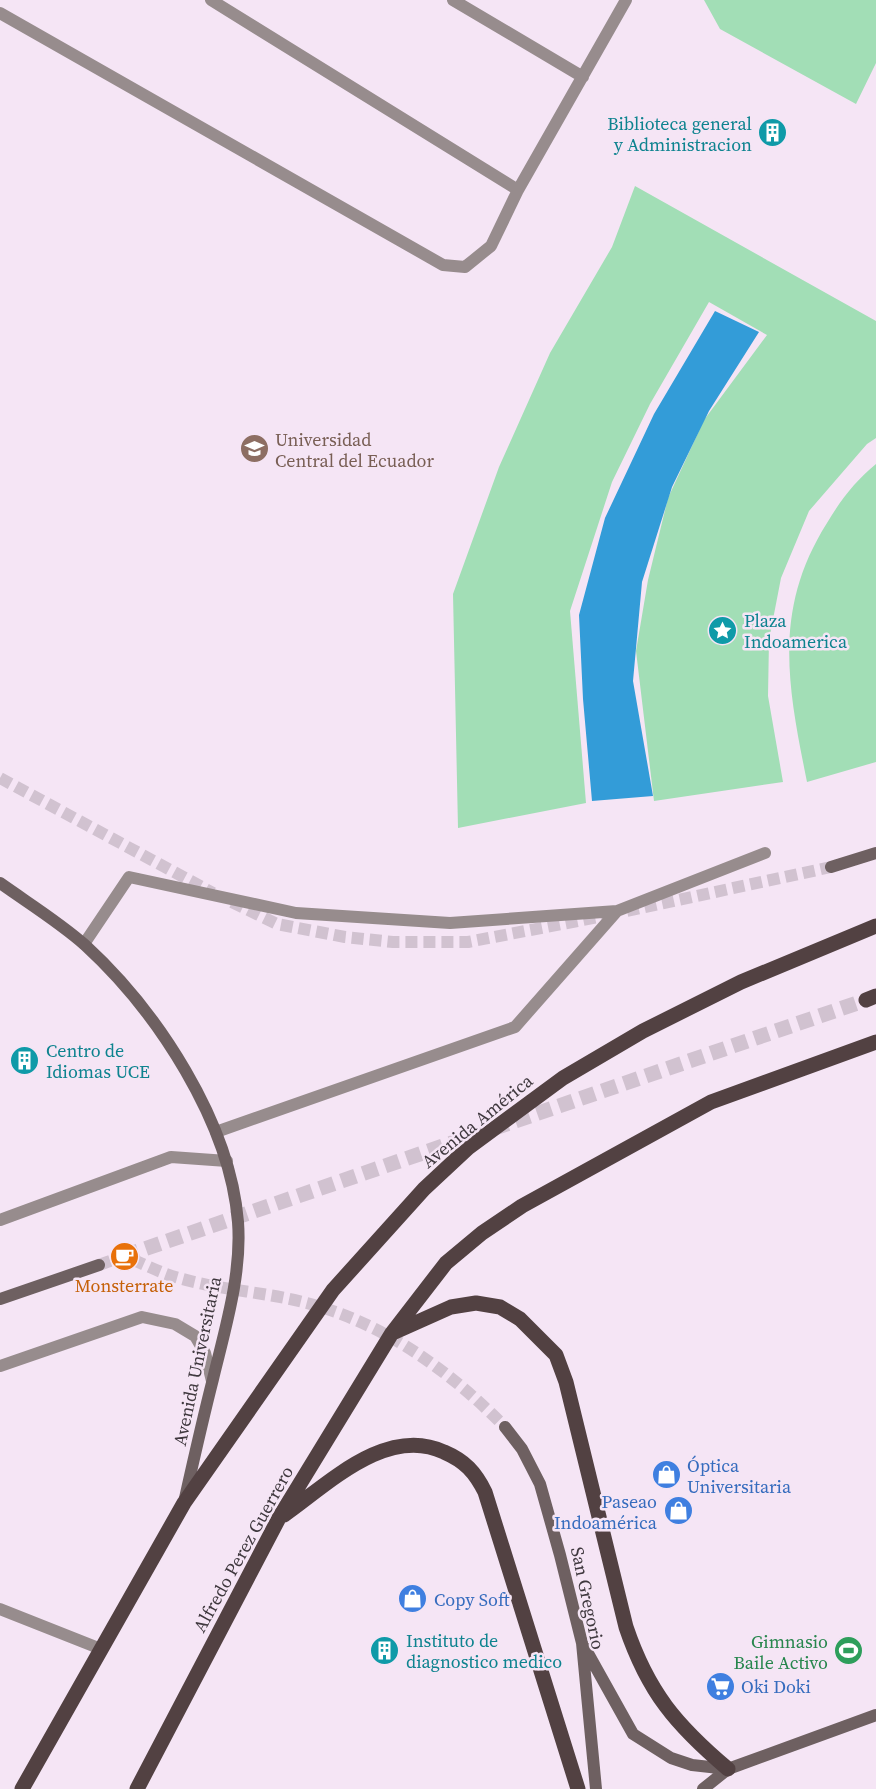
<svg xmlns="http://www.w3.org/2000/svg" width="876" height="1789" font-family="'Source Serif 4',serif">
<rect width="100%" height="100%" fill="#f5e5f5"/>
<path fill="#a2deb6" d="M 704,0 L 876,0 L 876,63 L 856,104 L 720,29 Z
M 635,186 L 876,321 L 876,438 L 867,444 L 809,511 L 781,578 L 769,640 L 768,696 L 783,782 L 654,801 L 636,651 L 648,580 L 668,498 L 704,420 L 767,335 L 709,302 L 650,404 L 612,482 L 570,611 L 586,803 L 458,828 L 453,594 L 499,467 L 550,353 L 612,247 Z
M 876,464 L 876,762 L 807,782 C 788,687 772,610 827,523 C 840,501 856,480 876,464 Z"/>
<path fill="#339cd8" d="M 715,311 L 759,332 L 709,411 L 672,487 L 642,582 L 633,681 L 653,796 L 592,801 L 583,699 L 579,615 L 605,518 L 654,414 Z"/>
<g fill="none" stroke-linecap="round" stroke-linejoin="round">
<path stroke="#d1c2d0" stroke-width="12" stroke-dasharray="12 6" stroke-linecap="butt" d="M 0,778 L 213,893
M 232,902 L 277,924 L 345,937 L 393,942 L 468,942 L 604,916
M 627,911 L 831,867
M 99,1265 L 124,1256 C 142,1263 160,1273 179,1278 C 223,1291 270,1292 314,1305 C 388,1326 452,1373 505,1427"/>
<path stroke="#d1c2d0" stroke-width="15" stroke-dasharray="15 8" stroke-linecap="butt" d="M 124,1256 L 866,1000"/>
<path stroke="#978c8d" stroke-width="12" d="M 211,0 L 518,190
M 453,0 L 583,77
M 0,13 L 443,265 L 465,267 L 491,246 L 518,190 L 626,0
M 0,1609 L 101,1649"/>
<path stroke="#978c8d" stroke-width="12" d="M 84,944 L 129,877 L 296,913 L 450,923 L 617,911 L 765,853
M 216,1132 L 515,1027 L 617,911
M 0,1220 L 171,1157 L 227,1161
M 0,1366 L 142,1317 L 175,1324 L 195,1336 L 205,1353 L 212,1381"/>
<path stroke="#6e6061" stroke-width="12" d="M 831,867 L 876,853
M 0,883 C 28,903 59,922 85,945 C 157,1011 230,1122 238,1222 C 242,1274 225,1329 213,1379 C 203,1418 194,1458 185,1498
M 0,1299 L 99,1265
M 505,1427 L 522,1449 L 540,1484 L 560,1555 L 582,1643 L 596,1789
M 585,1648 L 633,1734 L 671,1758 L 692,1765 L 728,1769 L 876,1715
M 703,1789 L 728,1769"/>
<path stroke="#524142" stroke-width="15" d="M 866,1000 L 876,996
M 395,1332 L 451,1307 L 476,1303 L 500,1307 L 520,1319 L 556,1355 L 566,1382 L 626,1627 C 648,1692 676,1725 728,1769
M 284,1515 C 328,1484 387,1425 444,1452 C 465,1461 475,1472 485,1492 L 578,1789
M 22,1789 L 184,1503 L 333,1290 L 424,1189 L 468,1148 L 563,1078 L 643,1031 L 741,982 L 876,926
M 137,1789 L 279,1518 L 392,1333 L 446,1263 L 482,1233 L 522,1206 L 711,1102 L 876,1042"/>
</g>
<defs>
<symbol id="building-disc" viewBox="-11 -11 22 22"><circle r="9.5" fill="#0f9aa8" stroke="#f5e5f5"/><path d="M-4-6H4V6H1V3H-1V6H-4ZM-2.5-4.3h1.7v1.8h-1.7ZM.8-4.3h1.7v1.8H.8ZM-2.5-1h1.7V.8h-1.7ZM.8-1h1.7V.8H.8Z" fill="#fff"/></symbol>
<symbol id="university-disc" viewBox="-11 -11 22 22"><circle r="9.5" fill="#8d6e63" stroke="#f5e5f5"/><path d="M0-5L7-2L0 1L-7-2ZM-4 1L0 2.5L4 1V4Q0 6-4 4Z" fill="#fff"/></symbol>
<symbol id="sight-disc" viewBox="-11 -11 22 22"><circle r="9.5" fill="#0f9aa8" stroke="#f5e5f5"/><path d="M0-6L1.8-2.2L6-1.7L2.9 1.2L3.7 5.4L0 3.3L-3.7 5.4L-2.9 1.2L-6-1.7L-1.8-2.2Z" fill="#fff"/></symbol>
<symbol id="cafe-disc" viewBox="-11 -11 22 22"><circle r="9.5" fill="#e8710a" stroke="#f5e5f5"/><path d="M-5.5-4.5H6V0H3Q3 3.5 0 3.5H-2.5Q-5.5 3.5-5.5 0ZM3-3.2v2h1.7v-2ZM-6 4.5H4V6H-6Z" fill="#fff"/></symbol>
<symbol id="shop-disc" viewBox="-11 -11 22 22"><circle r="9.5" fill="#3f7fe0" stroke="#f5e5f5"/><path d="M-5-2.5h2.3a2.7 3.5 0 0 1 5.4 0H5L5.5 6h-11ZM-1.5-2.5h3a1.5 2.3 0 0 0-3 0Z" fill="#fff"/></symbol>
<symbol id="stadium-disc" viewBox="-11 -11 22 22"><circle r="9.5" fill="#2e9e5b" stroke="#f5e5f5"/><path d="M0-5a6.5 5 0 1 0 0 10a6.5 5 0 1 0 0-10ZM-3.5-1.8h7v3.6h-7Z" fill="#fff"/></symbol>
<symbol id="supermarket-disc" viewBox="-11 -11 22 22"><circle r="9.5" fill="#3f7fe0" stroke="#f5e5f5"/><path d="M-6-5.5h2.5l.6 2H6L4.5 2H-2.5L-4.4-4H-6ZM-1.5 3.2a1.3 1.3 0 1 0 .1 0ZM3 3.2a1.3 1.3 0 1 0 .1 0Z" fill="#fff"/></symbol>
</defs>
<g fill-rule="evenodd">
<use href="#building-disc" x="756" y="116" width="33" height="33"/>
<use href="#university-disc" x="238" y="432" width="33" height="33"/>
<use href="#sight-disc" x="706" y="614" width="33" height="33"/>
<use href="#building-disc" x="8" y="1044" width="33" height="33"/>
<use href="#cafe-disc" x="108" y="1240" width="33" height="33"/>
<use href="#shop-disc" x="650" y="1458" width="33" height="33"/>
<use href="#shop-disc" x="662" y="1494" width="33" height="33"/>
<use href="#shop-disc" x="396" y="1582" width="33" height="33"/>
<use href="#building-disc" x="368" y="1634" width="33" height="33"/>
<use href="#stadium-disc" x="832" y="1634" width="33" height="33"/>
<use href="#supermarket-disc" x="704" y="1670" width="33" height="33"/>
</g>
<g text-anchor="middle" dominant-baseline="central" stroke-width="5" stroke-linejoin="round" paint-order="stroke">
<g font-size="18" fill="#0d838f" stroke="#f5e5f5" text-anchor="start">
<text x="752" y="123" text-anchor="end">Biblioteca general<tspan x="752" dy="21">y Administracion</tspan></text>
<text x="744" y="620">Plaza<tspan x="744" dy="21">Indoamerica</tspan></text>
<text x="46" y="1050">Centro de<tspan x="46" dy="21">Idiomas UCE</tspan></text>
<text x="406" y="1640">Instituto de<tspan x="406" dy="21">diagnostico medico</tspan></text>
</g>
<g font-size="18" fill="#785e54" stroke="#f5e5f5" text-anchor="start">
<text x="275" y="439">Universidad<tspan x="275" dy="21">Central del Ecuador</tspan></text>
</g>
<g font-size="18" fill="#3f383e" stroke="#f5e5f5">
<text transform="translate(477 1121) rotate(-39)">Avenida América</text>
<text transform="translate(197 1361) rotate(-78)">Avenida Universitaria</text>
<text transform="translate(243 1549) rotate(-61)">Alfredo Perez Guerrero</text>
<text transform="translate(588 1598) rotate(78)">San Gregorio</text>
</g>
<g font-size="18" fill="#c56008" stroke="#f5e5f5">
<text x="124" y="1285">Monsterrate</text>
</g>
<g font-size="18" fill="#366cbe" stroke="#f5e5f5" text-anchor="start">
<text x="687" y="1465">Óptica<tspan x="687" dy="21">Universitaria</tspan></text>
<text x="657" y="1501" text-anchor="end">Paseao<tspan x="657" dy="21">Indoamérica</tspan></text>
<text x="434" y="1599">Copy Soft</text>
<text x="741" y="1686">Oki Doki</text>
</g>
<g font-size="18" fill="#27864d" stroke="#f5e5f5" text-anchor="end">
<text x="828" y="1641">Gimnasio<tspan x="828" dy="21">Baile Activo</tspan></text>
</g>
</g>
</svg>
